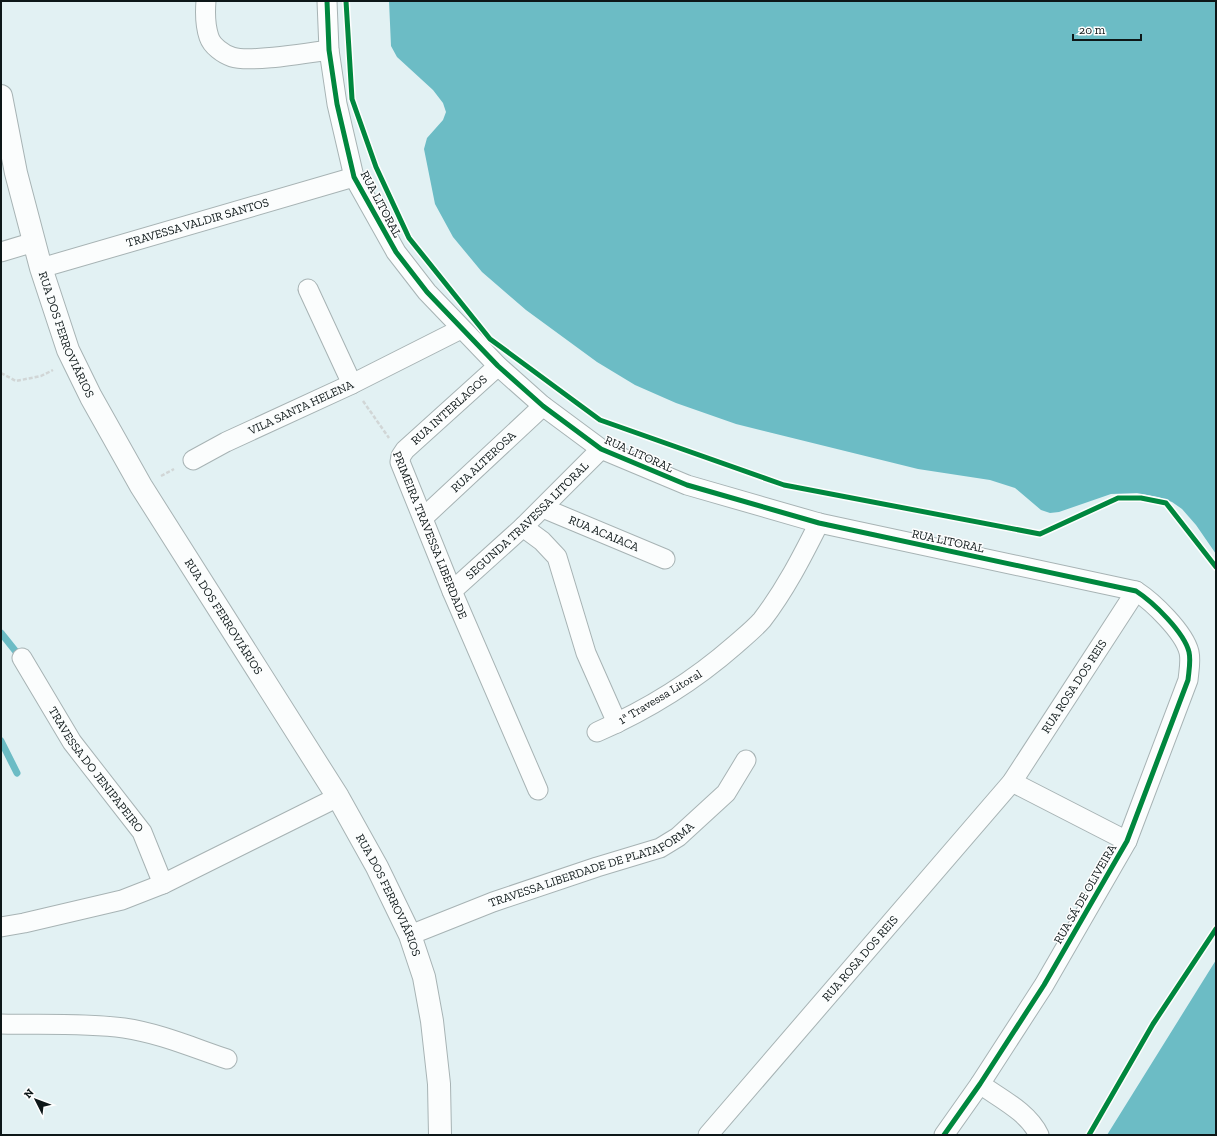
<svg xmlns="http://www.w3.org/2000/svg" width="1217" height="1136" font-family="'Zilla Slab',serif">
<rect width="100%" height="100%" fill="#e2f1f3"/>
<path fill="#6cbcc5" d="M 389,1 L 1216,1 L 1216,554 L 1196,525 L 1182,509 L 1172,502 L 1158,497 L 1137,493 L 1111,494 L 1059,512 L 1050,513 L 1041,510 L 1015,488 L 990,480 L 918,469 L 736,424 L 676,403 L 635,385 L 597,362 L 526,310 L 482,272 L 453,237 L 435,204 L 424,149 L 427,138 L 443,120 L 446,112 L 443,103 L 433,90 L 397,57 L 391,46 Z
M 1216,960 L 1216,1135 L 1107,1135 Z"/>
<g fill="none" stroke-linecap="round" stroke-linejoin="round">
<path stroke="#6cbcc5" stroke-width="7" d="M 1,633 L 21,658
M 1,741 L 17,773"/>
<defs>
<g id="minor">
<path d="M 206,1 C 205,13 205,25 209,37 C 212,46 223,54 232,57 C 250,63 307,53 329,50"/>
<path d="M 327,1 L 329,50 L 337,104 L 354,177 L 396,252 L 427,292 L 498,366 L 543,406 L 601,449 L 687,485 L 819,523 L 1136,591 C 1153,602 1184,632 1189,652 C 1191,661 1189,670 1188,680 L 1127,841 L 1044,985 L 980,1084 L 944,1135"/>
<path d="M 1,252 L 34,242"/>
<path id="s1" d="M 41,268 L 354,177"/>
<path d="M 308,289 L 352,384"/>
<path d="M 498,366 L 405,450 L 401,456 L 400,462 L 452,591 L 538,790"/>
<path id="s2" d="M 193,460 L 226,442 L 352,384 L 461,329"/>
<path id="s3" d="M 543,508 L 665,559"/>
<path id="s4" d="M 424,517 L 543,406"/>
<path d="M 523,527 L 542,541 L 557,557 L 586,653 L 617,723"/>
<path id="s5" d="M 452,591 L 523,527 L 601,449"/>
<path id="s6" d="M 22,658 L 72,742 L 142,832 L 163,884"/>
<path d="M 597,732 C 647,710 694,681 735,645 C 744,637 754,629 762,620 C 785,590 802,557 819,523"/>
<path d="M 1012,782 L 1127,841"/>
<path d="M 1,927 L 24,923 L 122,900 L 163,884 L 338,797"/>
<path id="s7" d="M 410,935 L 493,902 L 597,867 L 660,848 L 678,837 L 726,793 L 746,760"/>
<path d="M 1,1024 C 42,1025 84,1023 124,1028 C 159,1033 194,1048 227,1059"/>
<path d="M 980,1084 C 1001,1099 1028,1112 1039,1135"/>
<path id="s8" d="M 708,1135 L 1012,782 L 1136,591"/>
</g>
<g id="secondary">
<path id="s9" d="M 1,96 L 16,173 L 41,268 L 68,350 L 91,397 L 141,486 L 338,797 L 377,867 L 410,935 L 424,977 L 432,1021 L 439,1084 L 440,1135"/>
</g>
</defs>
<use href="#minor" stroke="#a7b3b4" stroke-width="21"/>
<use href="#secondary" stroke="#a7b3b4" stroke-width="24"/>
<path stroke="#d1d6d6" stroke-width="2.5" stroke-dasharray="4 2" stroke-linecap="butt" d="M 1,373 L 16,381 L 41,376 L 53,370
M 363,401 L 389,438
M 161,476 L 174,469"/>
<use href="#minor" stroke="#fbfdfd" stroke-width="19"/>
<use href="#secondary" stroke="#fbfdfd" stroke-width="22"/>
<defs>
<path id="cycleway" d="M 327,1 L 329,50 L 337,104 L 354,177 L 396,252 L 427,292 L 498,366 L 543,406 L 601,449 L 687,485 L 819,523 L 1136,591 C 1153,602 1184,632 1189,652 C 1191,661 1189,670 1188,680 L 1127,841 L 1044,985 L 980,1084 L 944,1135
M 346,1 L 352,99 L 376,167 L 409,238 L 490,339 L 600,420 L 784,485 L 1040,534 L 1118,498 L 1141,498 L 1166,503 L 1216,567
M 1089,1135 L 1153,1024 L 1216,929"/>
</defs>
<use href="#cycleway" stroke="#fefefe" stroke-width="8"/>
<use href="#cycleway" stroke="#00873e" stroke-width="5"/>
</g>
<g text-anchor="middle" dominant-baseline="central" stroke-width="3" stroke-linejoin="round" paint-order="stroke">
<g font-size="12" fill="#0d1718" stroke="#fefefe">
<text transform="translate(381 204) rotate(62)">RUA LITORAL</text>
<text stroke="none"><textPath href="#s1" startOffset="163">TRAVESSA VALDIR SANTOS</textPath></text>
<text stroke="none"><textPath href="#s9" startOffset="248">RUA DOS FERROVIÁRIOS</textPath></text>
<text stroke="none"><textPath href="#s2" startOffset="120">VILA SANTA HELENA</textPath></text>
<text transform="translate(449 410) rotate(-42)">RUA INTERLAGOS</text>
<text transform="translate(639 454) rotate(24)">RUA LITORAL</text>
<text stroke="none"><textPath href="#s4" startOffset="81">RUA ALTEROSA</textPath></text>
<text stroke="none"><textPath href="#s5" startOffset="103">SEGUNDA TRAVESSA LITORAL</textPath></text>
<text stroke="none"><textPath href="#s3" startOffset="66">RUA ACAIACA</textPath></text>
<text transform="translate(430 535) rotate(68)">PRIMEIRA TRAVESSA LIBERDADE</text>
<text transform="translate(948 541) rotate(12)">RUA LITORAL</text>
<text stroke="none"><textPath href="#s9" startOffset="572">RUA DOS FERROVIÁRIOS</textPath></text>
<text stroke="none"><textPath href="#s8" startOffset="580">RUA ROSA DOS REIS</textPath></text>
<text transform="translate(660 697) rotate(-31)">1ª Travessa Litoral</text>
<text stroke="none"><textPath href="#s6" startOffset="134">TRAVESSA DO JENIPAPEIRO</textPath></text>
<text stroke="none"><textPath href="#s7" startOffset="195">TRAVESSA LIBERDADE DE PLATAFORMA</textPath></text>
<text transform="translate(1085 894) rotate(-60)">RUA SÁ DE OLIVEIRA</text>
<text stroke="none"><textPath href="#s9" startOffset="896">RUA DOS FERROVIÁRIOS</textPath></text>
<text stroke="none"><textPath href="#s8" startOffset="233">RUA ROSA DOS REIS</textPath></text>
</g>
</g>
<rect width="1217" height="1136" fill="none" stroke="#0d1718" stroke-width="4"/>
<g transform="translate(36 1100) rotate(312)" stroke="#fefefe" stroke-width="3" paint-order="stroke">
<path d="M0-3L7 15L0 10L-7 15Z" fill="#0d1718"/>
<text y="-6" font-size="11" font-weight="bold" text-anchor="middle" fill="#0d1718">N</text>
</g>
<path d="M1073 34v6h68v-6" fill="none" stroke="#0d1718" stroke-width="2"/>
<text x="1079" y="34" font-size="12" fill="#0d1718" stroke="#fefefe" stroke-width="3" paint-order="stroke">20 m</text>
</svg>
